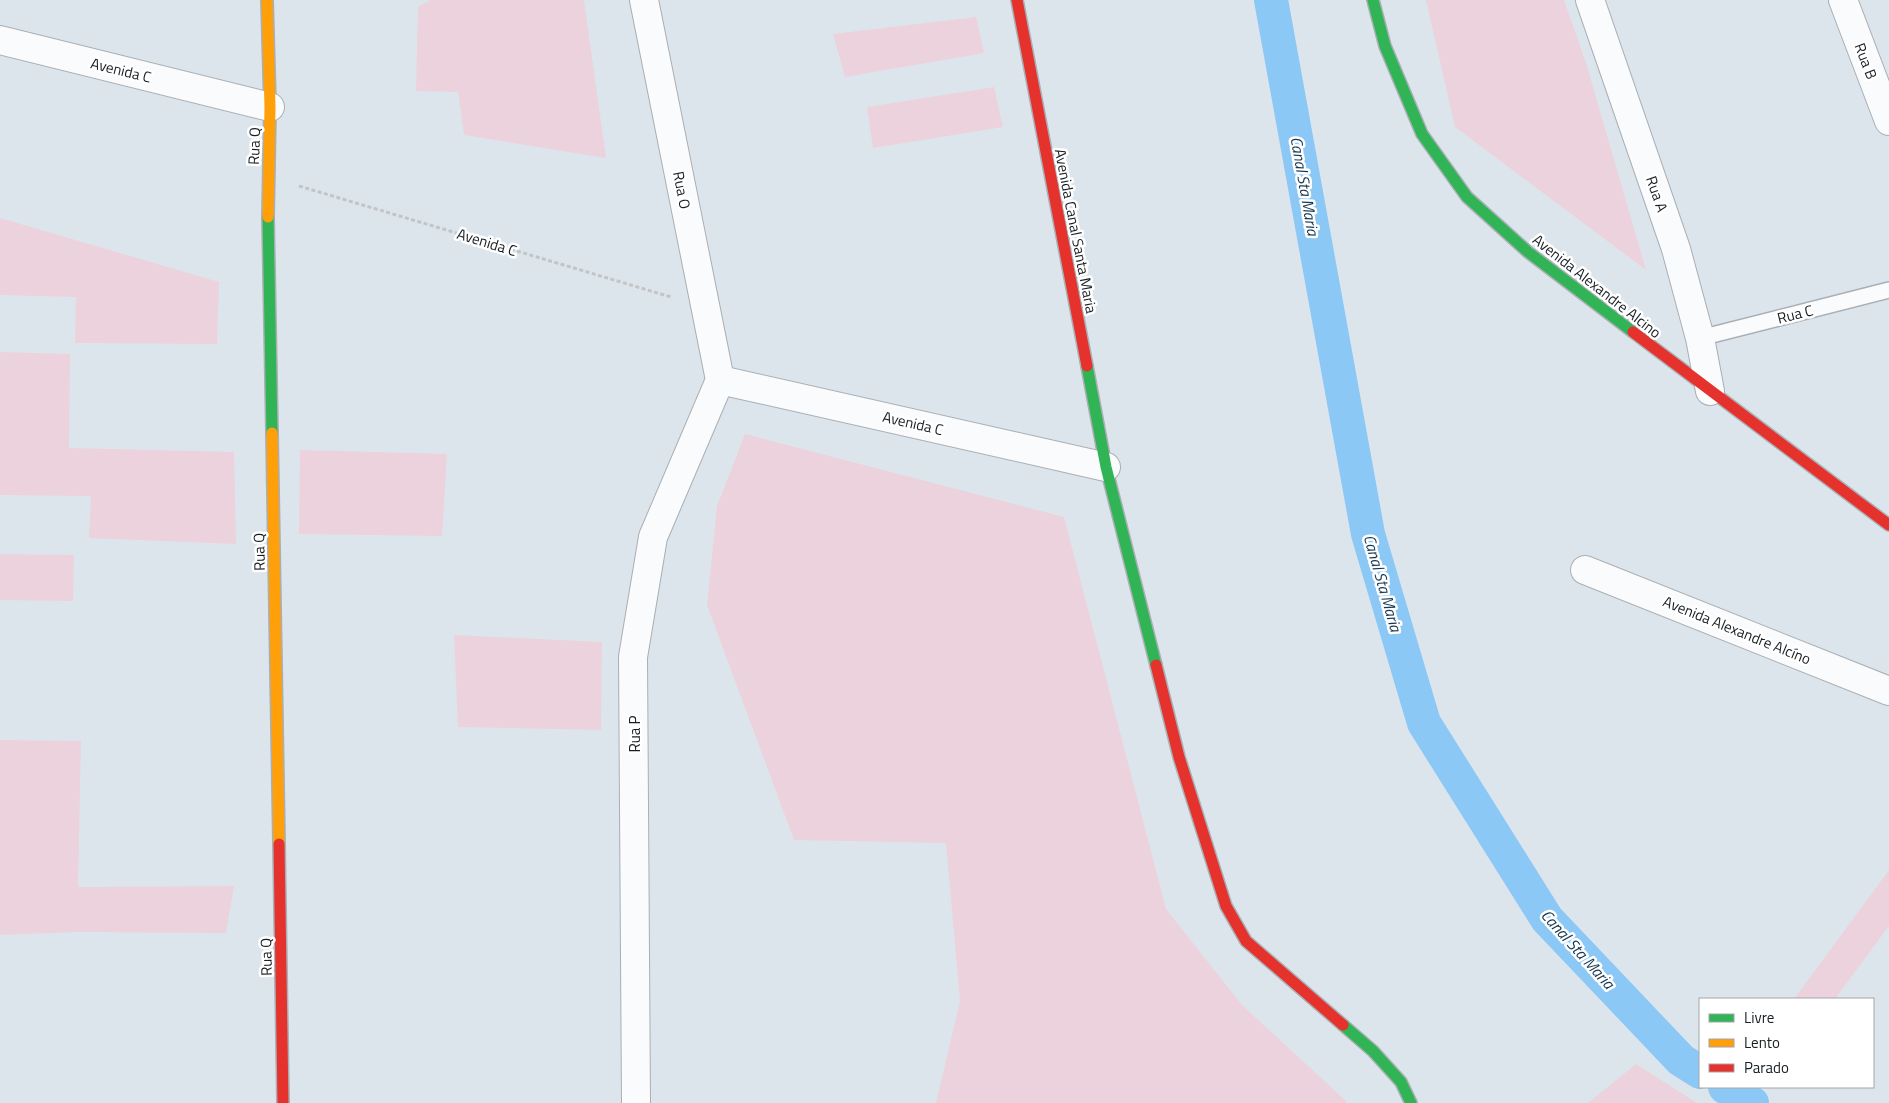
<svg xmlns="http://www.w3.org/2000/svg" width="1889" height="1103" font-family="'Titillium Web',sans-serif">
<rect width="100%" height="100%" fill="#dde5ec"/>
<path fill="#ecd2dc" d="M 430,0 L 584,0 L 606,158 L 464,135 L 458,92 L 416,91 L 418,7 Z
M 1426,0 L 1564,0 L 1586,63 L 1646,270 L 1455,127 Z
M 976,17 L 984,53 L 845,77 L 833,34 Z
M 994,87 L 1003,127 L 873,148 L 867,107 Z
M 0,218 L 219,282 L 217,344 L 75,343 L 76,297 L 0,295 Z
M 0,352 L 70,354 L 69,448 L 234,452 L 236,544 L 89,538 L 91,496 L 0,495 Z
M 745,434 L 1064,517 L 1166,909 L 1242,1005 L 1346,1101 L 1346,1103 L 936,1103 L 960,1001 L 946,843 L 794,840 L 707,605 L 717,506 Z
M 300,450 L 447,454 L 442,536 L 299,534 Z
M 0,554 L 74,555 L 73,601 L 0,600 Z
M 454,635 L 602,642 L 601,730 L 458,727 Z
M 0,740 L 81,741 L 78,887 L 234,886 L 226,933 L 78,932 L 0,935 Z
M 1889,870 L 1889,926 L 1835,999 L 1794,999 Z
M 1636,1064 L 1697,1103 L 1588,1103 Z"/>
<g fill="none" stroke-linecap="round" stroke-linejoin="round">
<path stroke="#8cc8f6" stroke-width="34" d="M 1271,0 L 1368,534 L 1424,723 L 1547,919 L 1681,1060 L 1700,1072
M 1725,1087 L 1752,1103"/>
<defs>
<path id="lane" d="M 1700,338 L 1889,290"/>
<path id="street" d="M 644,0 L 720,380
M 1590,0 L 1676,249 L 1700,338 L 1710,391
M 1843,0 L 1889,121
M 0,40 L 270,107
M 720,380 L 1106,467
M 1585,570 L 1889,691
M 636,1103 L 633,657 L 653,537 L 720,380"/>
<path id="fast" d="M 1373,0 L 1385,46 L 1422,134 L 1467,197 L 1528,252 L 1633,332
M 268,217 L 272,433
M 1087,366 L 1106,467 L 1156,665
M 1343,1025 L 1373,1051 L 1401,1082 L 1411,1103"/>
<path id="slow" d="M 267,0 L 270,107 L 268,217
M 272,433 L 279,844"/>
<path id="jam" d="M 1017,0 L 1087,366
M 1633,332 L 1889,525
M 1156,665 L 1179,757 L 1226,906 L 1246,941 L 1343,1025
M 279,844 L 283,1103"/>
</defs>
<use href="#lane" stroke="#a9afb4" stroke-width="18"/>
<use href="#street" stroke="#a9afb4" stroke-width="30"/>
<use href="#fast" stroke="#a9afb4" stroke-width="14"/>
<use href="#slow" stroke="#a9afb4" stroke-width="14"/>
<use href="#jam" stroke="#a9afb4" stroke-width="14"/>
<path stroke="#c2c5c7" stroke-width="3" stroke-dasharray="4 2.5" stroke-linecap="butt" d="M 299,186 L 671,297"/>
<use href="#lane" stroke="#fafbfc" stroke-width="15"/>
<use href="#street" stroke="#fafbfc" stroke-width="28"/>
<use href="#fast" stroke="#30b455" stroke-width="11"/>
<use href="#slow" stroke="#ff9f0a" stroke-width="11"/>
<use href="#jam" stroke="#e5322d" stroke-width="11"/>
</g>
<g text-anchor="middle" dominant-baseline="central" stroke-width="5" stroke-linejoin="round" paint-order="stroke">
<g font-size="15" fill="#181e22" stroke="#fff">
<text transform="translate(1866 61) rotate(69)">Rua B</text>
<text transform="translate(121 70) rotate(14)">Avenida C</text>
<text transform="translate(254 146) rotate(-88)">Rua Q</text>
<text transform="translate(682 190) rotate(79)">Rua O</text>
<text transform="translate(1657 194) rotate(71)">Rua A</text>
<text transform="translate(1076 231) rotate(79)">Avenida Canal Santa Maria</text>
<text transform="translate(487 242) rotate(17)">Avenida C</text>
<text transform="translate(1597 286) rotate(38)">Avenida Alexandre Alcino</text>
<text transform="translate(1795 314) rotate(-14)">Rua C</text>
<text transform="translate(913 423) rotate(13)">Avenida C</text>
<text transform="translate(259 552) rotate(-91)">Rua Q</text>
<text transform="translate(1737 630) rotate(22)">Avenida Alexandre Alcíno</text>
<text transform="translate(634 734) rotate(-90)">Rua P</text>
<text transform="translate(266 957) rotate(-91)">Rua Q</text>
</g>
<g font-size="16" font-style="italic" fill="#143750" stroke="#fff">
<text transform="translate(1305 186) rotate(80)">Canal Sta Maria</text>
<text transform="translate(1383 583) rotate(74)">Canal Sta Maria</text>
<text transform="translate(1578 949) rotate(48)">Canal Sta Maria</text>
</g>
</g>
<rect x="1699" y="998" width="175" height="90" fill="#ffffff" stroke="#a3a5a7"/>
<rect x="1709" y="1014" width="25" height="8" fill="#30b455" stroke="#a3a5a7"/>
<text x="1744" y="1023" font-size="15" fill="#181e22">Livre</text>
<rect x="1709" y="1039" width="25" height="8" fill="#ff9f0a" stroke="#a3a5a7"/>
<text x="1744" y="1048" font-size="15" fill="#181e22">Lento</text>
<rect x="1709" y="1064" width="25" height="8" fill="#e5322d" stroke="#a3a5a7"/>
<text x="1744" y="1073" font-size="15" fill="#181e22">Parado</text>
</svg>
